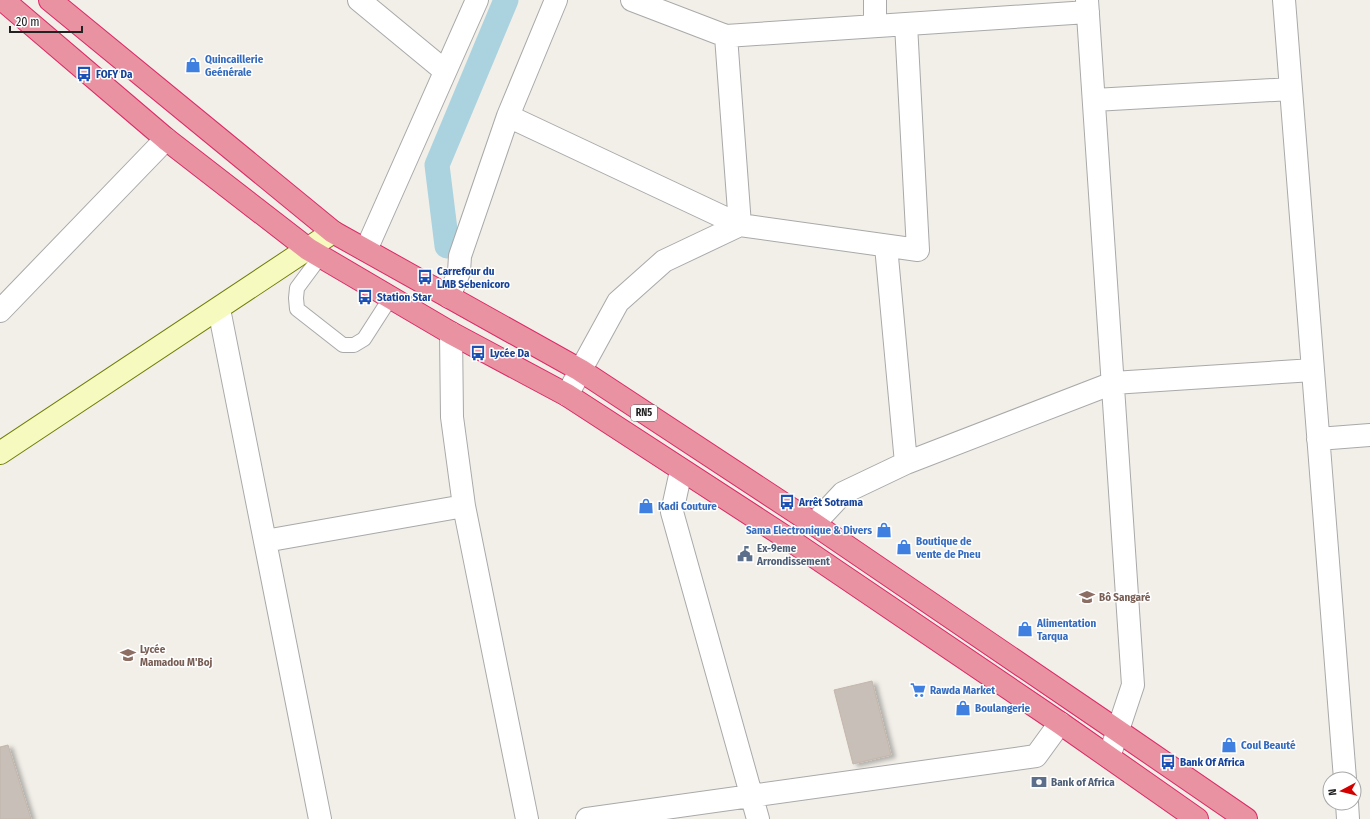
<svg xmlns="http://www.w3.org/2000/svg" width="1370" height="819" font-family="'Fira Sans Condensed',sans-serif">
<defs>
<filter id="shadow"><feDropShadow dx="4.5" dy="2.5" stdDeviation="2" flood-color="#0004"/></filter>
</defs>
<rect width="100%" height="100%" fill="#f2efe9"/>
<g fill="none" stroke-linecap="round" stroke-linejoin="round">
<path stroke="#aad3df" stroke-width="25" d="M 447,246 L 437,165 L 506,0"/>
</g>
<path fill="#c7bfb8" stroke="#c4b6ab" filter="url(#shadow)" d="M 872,681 L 891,755 L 853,764 L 834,690 Z
M 8,745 L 31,819 L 0,819 L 0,747 Z"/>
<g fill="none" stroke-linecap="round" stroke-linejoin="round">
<defs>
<path id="lane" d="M 320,257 L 297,288 L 296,298 L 297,309 L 343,345 L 354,345 L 364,339 L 391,297"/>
<path id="street" d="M 359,0 L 445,71
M 632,0 L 726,36 L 1088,12
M 1087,0 L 1133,685 L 1109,757
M 1284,0 L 1345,779
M 875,26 L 875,0
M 1094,100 L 1291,89
M 508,116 L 740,225 L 918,250 L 906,24
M 886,246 L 906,463
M 366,250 L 477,0
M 449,297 L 459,272 L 460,256 L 508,116 L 556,0
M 219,309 L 320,819
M 0,311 L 166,139
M 451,333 L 452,417 L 464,506 L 527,819
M 567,395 L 618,302 L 664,261 L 740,225 L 726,36
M 1318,439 L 1370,435
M 681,471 L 672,512 L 758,819
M 814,524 L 843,493 L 906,463 L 1113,383 L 1313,370
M 265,541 L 464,506
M 1347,803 L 1348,819
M 587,819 L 1036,756 L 1060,723"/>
<path id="secondary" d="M 0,453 L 333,232"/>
<path id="highway" d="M 3,0 L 166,139 L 308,249 L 451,333 L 567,395 L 796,544 L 1060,723 L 1197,819
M 50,0 L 333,232 L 580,370 L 814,524 L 1118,731 L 1246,819"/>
</defs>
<use href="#lane" stroke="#a9a9a9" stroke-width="16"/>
<use href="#street" stroke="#a9a9a9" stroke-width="24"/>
<use href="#secondary" stroke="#707d05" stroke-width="24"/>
<use href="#highway" stroke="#dc2a67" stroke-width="24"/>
<use href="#lane" stroke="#fff" stroke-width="14"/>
<use href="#street" stroke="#fff" stroke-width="22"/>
<use href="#secondary" stroke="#f7fabf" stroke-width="22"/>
<use href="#highway" stroke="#e892a2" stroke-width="22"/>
</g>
<defs>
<symbol id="shop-bare" viewBox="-9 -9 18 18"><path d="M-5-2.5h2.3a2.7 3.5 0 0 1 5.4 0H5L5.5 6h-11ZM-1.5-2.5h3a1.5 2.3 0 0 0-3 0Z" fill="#3f7fe0" stroke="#fff" stroke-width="2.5" paint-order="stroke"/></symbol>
<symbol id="bus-bare" viewBox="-9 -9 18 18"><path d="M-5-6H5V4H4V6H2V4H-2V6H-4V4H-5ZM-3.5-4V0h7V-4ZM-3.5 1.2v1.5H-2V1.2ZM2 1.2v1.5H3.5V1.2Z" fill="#1a4fb4" stroke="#fff" stroke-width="2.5" paint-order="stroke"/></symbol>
<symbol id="civic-bare" viewBox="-9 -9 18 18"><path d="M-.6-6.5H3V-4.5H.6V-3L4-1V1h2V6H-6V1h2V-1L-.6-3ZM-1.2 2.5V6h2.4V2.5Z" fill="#5c6f8a" stroke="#fff" stroke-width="2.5" paint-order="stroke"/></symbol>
<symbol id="school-bare" viewBox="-9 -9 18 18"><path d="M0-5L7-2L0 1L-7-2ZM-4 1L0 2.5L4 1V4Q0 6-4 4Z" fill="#8d6e63" stroke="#fff" stroke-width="2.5" paint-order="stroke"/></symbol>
<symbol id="supermarket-bare" viewBox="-9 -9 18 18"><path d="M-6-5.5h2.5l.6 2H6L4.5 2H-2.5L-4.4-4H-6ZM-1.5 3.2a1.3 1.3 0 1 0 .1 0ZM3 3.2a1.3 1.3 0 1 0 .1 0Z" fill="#3f7fe0" stroke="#fff" stroke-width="2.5" paint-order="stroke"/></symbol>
<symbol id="bank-bare" viewBox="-9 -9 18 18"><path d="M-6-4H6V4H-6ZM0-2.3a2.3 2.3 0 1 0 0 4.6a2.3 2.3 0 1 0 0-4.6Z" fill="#5c6f8a" stroke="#fff" stroke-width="2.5" paint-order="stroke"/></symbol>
</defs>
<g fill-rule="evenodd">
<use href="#shop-bare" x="182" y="54" width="22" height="22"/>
<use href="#bus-bare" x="73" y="63" width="22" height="22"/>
<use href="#bus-bare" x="414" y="266" width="22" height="22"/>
<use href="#bus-bare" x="354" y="286" width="22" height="22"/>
<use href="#bus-bare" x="467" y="342" width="22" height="22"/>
<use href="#bus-bare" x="776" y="491" width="22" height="22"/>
<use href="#shop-bare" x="635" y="495" width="22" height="22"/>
<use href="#shop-bare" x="873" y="519" width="22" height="22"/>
<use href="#shop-bare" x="893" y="536" width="22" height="22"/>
<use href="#civic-bare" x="734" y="543" width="22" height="22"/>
<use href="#school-bare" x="1076" y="586" width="22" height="22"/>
<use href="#shop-bare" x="1014" y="618" width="22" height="22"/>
<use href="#school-bare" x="117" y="644" width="22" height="22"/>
<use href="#supermarket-bare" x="907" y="679" width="22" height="22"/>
<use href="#shop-bare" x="952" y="697" width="22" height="22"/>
<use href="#shop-bare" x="1218" y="734" width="22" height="22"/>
<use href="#bus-bare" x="1157" y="751" width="22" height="22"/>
<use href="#bank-bare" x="1028" y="771" width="22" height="22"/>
</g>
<g text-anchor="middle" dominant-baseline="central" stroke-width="3" stroke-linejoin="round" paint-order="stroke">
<rect fill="#fff" stroke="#646464" stroke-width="1" x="631" y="405" width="26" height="16" rx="3"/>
<g font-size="10" font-weight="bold" fill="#222">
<text x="644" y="413">RN5</text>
</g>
<g font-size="11" font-weight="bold" fill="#366cbe" stroke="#fff" text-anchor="start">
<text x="205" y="59">Quincaillerie<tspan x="205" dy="13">Geénérale</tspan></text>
<text x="658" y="506">Kadi Couture</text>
<text x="872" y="530" text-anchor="end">Sama Electronique &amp; Divers</text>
<text x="916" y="541">Boutique de<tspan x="916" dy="13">vente de Pneu</tspan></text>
<text x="1037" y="623">Alimentation<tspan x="1037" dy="13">Tarqua</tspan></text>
<text x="930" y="690">Rawda Market</text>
<text x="975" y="708">Boulangerie</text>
<text x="1241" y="745">Coul Beauté</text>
</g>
<g font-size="11" font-weight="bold" fill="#164399" stroke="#fff" text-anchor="start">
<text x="96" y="74">FOFY Da</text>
<text x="437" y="271">Carrefour du<tspan x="437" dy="13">LMB Sebenicoro</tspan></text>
<text x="377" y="297">Station Star</text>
<text x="490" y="353">Lycée Da</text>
<text x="799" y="502">Arrêt Sotrama</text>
<text x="1180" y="762">Bank Of Africa</text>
</g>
<g font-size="11" font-weight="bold" fill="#4e5e75" stroke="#fff" text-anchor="start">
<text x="757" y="548">Ex-9eme<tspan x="757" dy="13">Arrondissement</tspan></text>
<text x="1051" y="782">Bank of Africa</text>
</g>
<g font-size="11" font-weight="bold" fill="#785e54" stroke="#fff" text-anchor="start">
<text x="1099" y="597">Bô Sangaré</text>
<text x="140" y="649">Lycée<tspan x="140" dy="13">Mamadou M'Boj</tspan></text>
</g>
</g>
<g transform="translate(1342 791) rotate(263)"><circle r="19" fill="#ffffff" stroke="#a7a7a7"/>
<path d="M0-3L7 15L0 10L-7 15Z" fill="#d40000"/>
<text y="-6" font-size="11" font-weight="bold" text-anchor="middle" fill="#222222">N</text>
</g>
<path d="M10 26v6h72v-6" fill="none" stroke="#222222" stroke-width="2"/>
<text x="16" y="26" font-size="12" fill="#222222" stroke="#ffffff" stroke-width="3" paint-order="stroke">20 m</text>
</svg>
